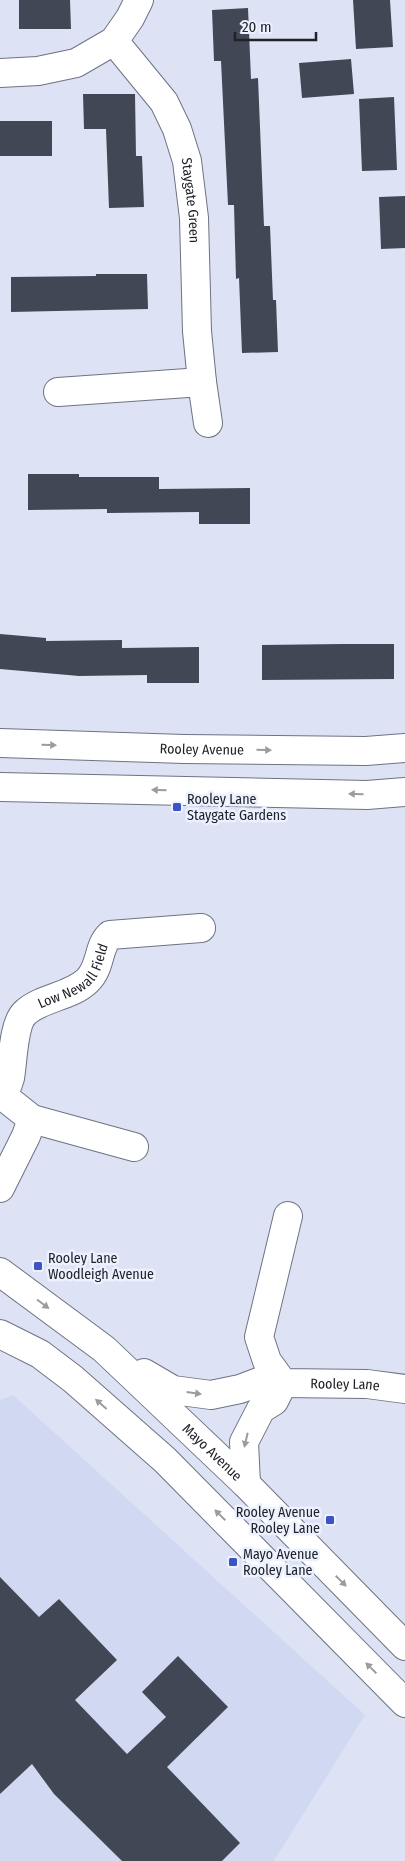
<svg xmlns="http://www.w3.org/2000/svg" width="405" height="1861" font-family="'Fira Sans Condensed',sans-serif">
<rect width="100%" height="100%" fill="#dde3f5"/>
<path fill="#d1d9f2" d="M 13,1395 L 365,1715 L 274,1861 L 0,1861 L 0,1400 Z"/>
<path fill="#424755" d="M 19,0 L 70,0 L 71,29 L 19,29 Z
M 353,0 L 390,0 L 393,47 L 356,49 Z
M 248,8 L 251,79 L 258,78 L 264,226 L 270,226 L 273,300 L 276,300 L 278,352 L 242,353 L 239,278 L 236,279 L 234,205 L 228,205 L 221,61 L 214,61 L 212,10 Z
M 351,59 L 354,94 L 302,98 L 299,63 Z
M 83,94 L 135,94 L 136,156 L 142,156 L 144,207 L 109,208 L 106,129 L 84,129 Z
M 394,97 L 397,170 L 362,171 L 359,99 Z
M 0,121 L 52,121 L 52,156 L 0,156 Z
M 405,196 L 405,248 L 381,249 L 379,197 Z
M 96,274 L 147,274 L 148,309 L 11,312 L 11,277 L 96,276 Z
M 28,474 L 79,474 L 79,477 L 159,477 L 159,489 L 250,488 L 250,524 L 199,524 L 199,512 L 107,513 L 107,509 L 28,510 Z
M 0,634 L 46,638 L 46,641 L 122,640 L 122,648 L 199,647 L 199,683 L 147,683 L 147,675 L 79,676 L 0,669 Z
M 343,644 L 394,644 L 394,679 L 262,680 L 262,645 Z
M 0,1577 L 39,1617 L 59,1599 L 117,1660 L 75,1700 L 127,1754 L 166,1717 L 142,1692 L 178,1656 L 228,1707 L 167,1767 L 240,1843 L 222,1861 L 122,1861 L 54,1794 L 32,1764 L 0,1794 Z"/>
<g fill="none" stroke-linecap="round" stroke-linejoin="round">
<defs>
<g id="minor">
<path id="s1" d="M 114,41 L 164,102 L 177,129 L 187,161 L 194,218 L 197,331 L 202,382"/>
<path d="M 0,73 L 38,71 L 76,63 L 114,41 L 130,18 L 139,0"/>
<path d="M 58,392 L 202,382 L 208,423"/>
<path d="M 32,1119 L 134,1147"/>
<path id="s2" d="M 0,1188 L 26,1136 L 32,1119 L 3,1096 C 6,1090 8,1084 10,1078 C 13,1062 13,1022 26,1012 C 43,997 70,997 87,981 C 102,967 97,947 110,935 L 201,928"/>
<path id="s3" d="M 288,1216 L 259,1337 L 267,1361 L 283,1383 L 367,1384 L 405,1389"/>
</g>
<g id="primary">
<path id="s4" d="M 0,1272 L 104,1349 L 246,1484 L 405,1646"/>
<path d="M 0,1334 L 40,1354 L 73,1379 L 165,1460 L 405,1703"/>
<path d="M 144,1373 L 173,1390 L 211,1395 L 240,1389 L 261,1381 L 283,1383 L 274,1401 L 261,1409 L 244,1442 L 246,1484"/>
</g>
<g id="trunk">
<path id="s5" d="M 0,743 L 184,749 L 366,751 L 405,748"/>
<path d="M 0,787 L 367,795 L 405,792"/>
</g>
</defs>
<use href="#minor" stroke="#6e7383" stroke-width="30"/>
<use href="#primary" stroke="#6e7383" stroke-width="30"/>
<use href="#trunk" stroke="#6e7383" stroke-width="30"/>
<use href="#minor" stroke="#fff" stroke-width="28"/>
<use href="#primary" stroke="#fff" stroke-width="28"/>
<use href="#trunk" stroke="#fff" stroke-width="28"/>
</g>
<defs><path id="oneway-solid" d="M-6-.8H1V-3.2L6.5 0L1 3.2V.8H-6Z" transform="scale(1.25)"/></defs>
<g fill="#9b9c9e">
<use href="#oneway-solid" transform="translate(49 745) rotate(2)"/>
<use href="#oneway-solid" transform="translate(264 750) rotate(1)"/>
<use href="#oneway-solid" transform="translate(159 790) rotate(-178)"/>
<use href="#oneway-solid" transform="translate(356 794) rotate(-179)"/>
<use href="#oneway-solid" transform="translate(43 1304) rotate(37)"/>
<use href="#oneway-solid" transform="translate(194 1393) rotate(8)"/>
<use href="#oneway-solid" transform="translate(101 1404) rotate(-139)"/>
<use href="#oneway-solid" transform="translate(246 1440) rotate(103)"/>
<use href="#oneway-solid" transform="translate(220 1515) rotate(-135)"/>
<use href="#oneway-solid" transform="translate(341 1581) rotate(45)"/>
<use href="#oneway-solid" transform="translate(371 1668) rotate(-135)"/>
</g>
<g fill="#3d52c5" stroke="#ecf1ff" stroke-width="2">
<rect x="172" y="802" width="10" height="10" rx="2.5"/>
<rect x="33" y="1261" width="10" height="10" rx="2.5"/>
<rect x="325" y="1515" width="10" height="10" rx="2.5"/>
<rect x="228" y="1557" width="10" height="10" rx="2.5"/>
</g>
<g text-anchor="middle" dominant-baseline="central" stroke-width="5" stroke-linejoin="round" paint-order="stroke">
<g font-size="14" fill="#202228" stroke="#ecf1ff">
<text stroke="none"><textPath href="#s1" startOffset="182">Staygate Green</textPath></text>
<text stroke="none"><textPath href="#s5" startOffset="202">Rooley Avenue</textPath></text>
<text stroke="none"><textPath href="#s2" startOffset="264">Low Newall Field</textPath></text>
<text stroke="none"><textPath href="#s3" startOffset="239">Rooley Lane</textPath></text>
<text stroke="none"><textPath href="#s4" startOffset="279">Mayo Avenue</textPath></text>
</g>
<g font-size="14" fill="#202228" stroke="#ecf1ff" text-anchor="start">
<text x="187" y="799">Rooley Lane<tspan x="187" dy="16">Staygate Gardens</tspan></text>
<text x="48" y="1258">Rooley Lane<tspan x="48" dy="16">Woodleigh Avenue</tspan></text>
<text x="320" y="1512" text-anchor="end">Rooley Avenue<tspan x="320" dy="16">Rooley Lane</tspan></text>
<text x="243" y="1554">Mayo Avenue<tspan x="243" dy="16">Rooley Lane</tspan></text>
</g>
</g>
<path d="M235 32v8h81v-8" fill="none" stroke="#202228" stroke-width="2.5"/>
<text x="242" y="32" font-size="15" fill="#202228" stroke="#ecf1ff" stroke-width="4" paint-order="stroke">20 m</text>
</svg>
